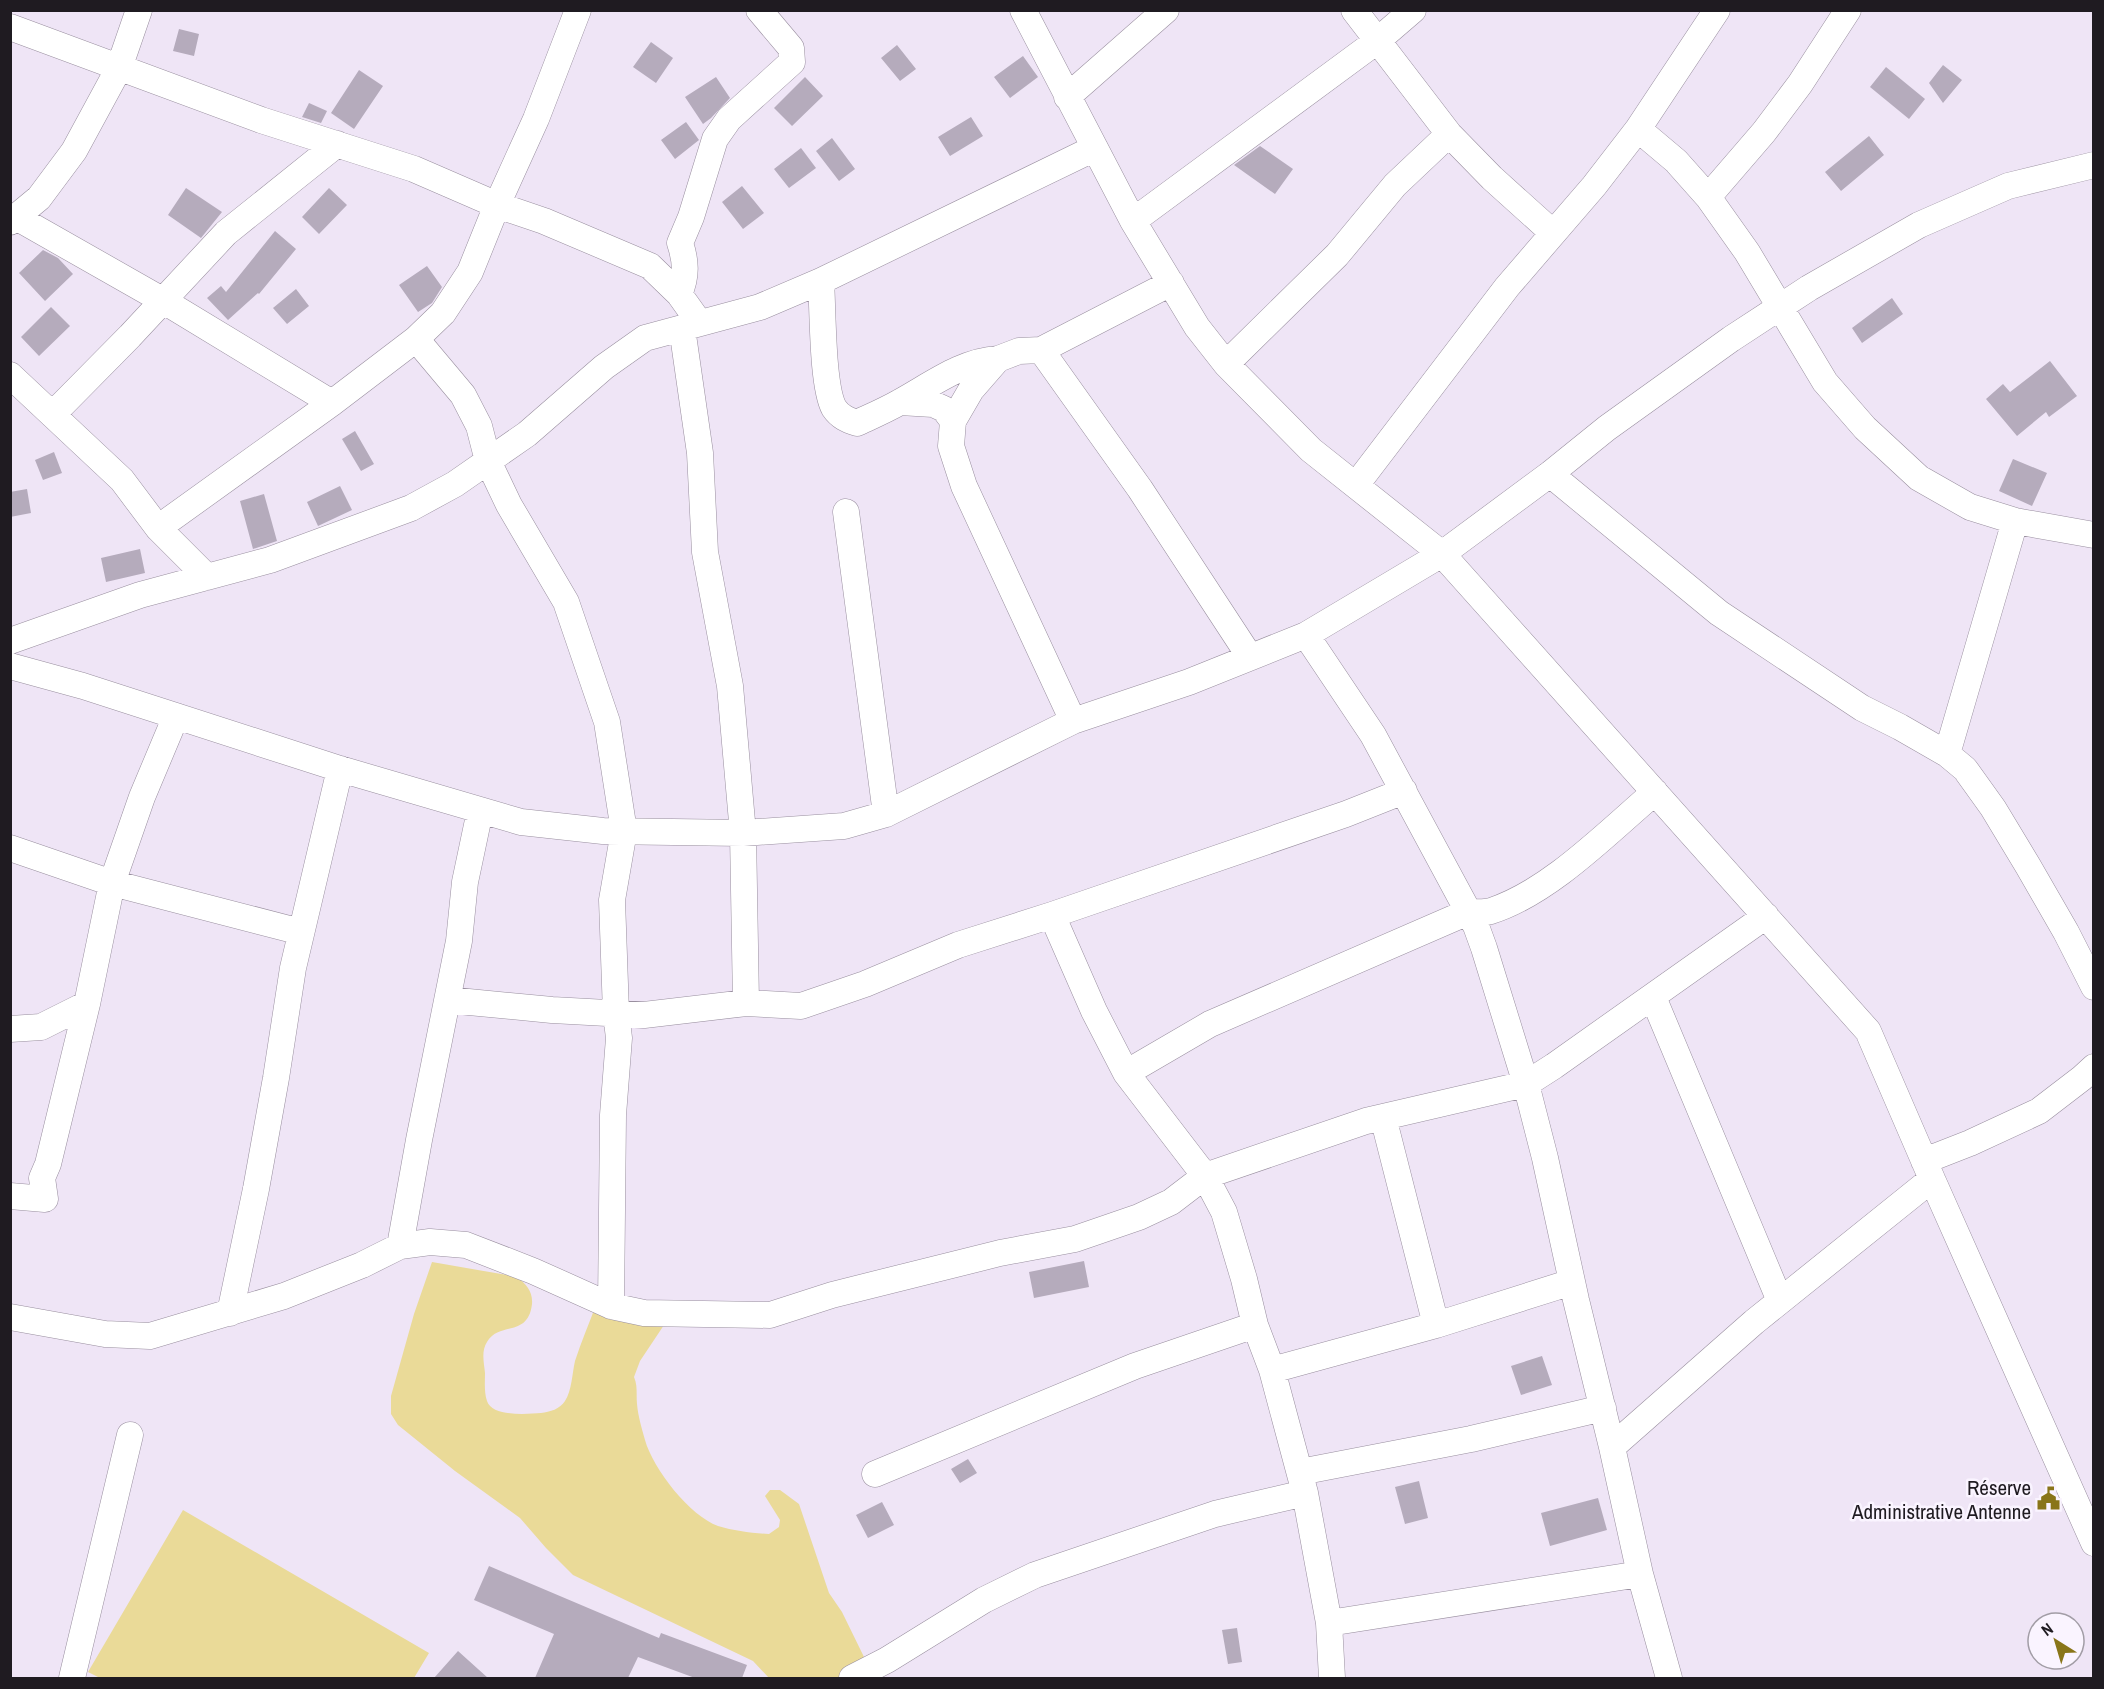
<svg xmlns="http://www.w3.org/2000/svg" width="2104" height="1689" font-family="'Archivo Narrow',sans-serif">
<rect width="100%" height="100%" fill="#efe5f6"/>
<path fill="#eada98" d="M 432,1262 L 518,1277 C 526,1285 533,1291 532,1304 C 528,1338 499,1321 487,1342 C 481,1351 484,1363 485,1373 C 485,1382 484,1392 487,1401 C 492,1417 527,1414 541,1413 C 550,1412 560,1409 565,1401 C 572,1390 572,1374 575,1361 C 581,1342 589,1324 596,1305 L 664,1325 L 640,1361 L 634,1377 C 638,1386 636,1394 637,1404 C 638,1416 642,1429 645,1440 C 653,1469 690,1516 718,1526 C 734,1531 752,1533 769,1534 L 779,1527 L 780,1520 L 765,1496 L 770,1490 L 780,1490 L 799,1504 L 829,1593 L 842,1612 L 864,1657 L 844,1678 L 769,1678 L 753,1661 L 573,1575 L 546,1548 L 520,1518 L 455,1471 L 398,1425 L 391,1414 L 391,1396 L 414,1314 Z
M 183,1510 L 429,1653 L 414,1678 L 100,1678 L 88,1672 Z"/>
<path fill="#b5abbc" d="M 179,29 L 199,34 L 194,56 L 173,51 Z
M 651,42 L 673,58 L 656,83 L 633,67 Z
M 897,45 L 916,69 L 900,81 L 881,58 Z
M 1023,56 L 1038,77 L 1010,98 L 994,77 Z
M 1943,65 L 1962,80 L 1943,103 L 1929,83 Z
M 1886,67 L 1925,99 L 1909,119 L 1870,87 Z
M 359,70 L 383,86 L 354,129 L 331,113 Z
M 716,77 L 730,98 L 711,118 L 703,124 L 685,97 Z
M 805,77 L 823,96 L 792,126 L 774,108 Z
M 309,103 L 327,111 L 321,123 L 302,117 Z
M 971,117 L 983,136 L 950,156 L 938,137 Z
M 686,122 L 699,140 L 675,159 L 661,140 Z
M 1869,136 L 1884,155 L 1841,191 L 1825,172 Z
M 832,138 L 855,169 L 839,181 L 816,151 Z
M 1260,146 L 1293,169 L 1275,194 L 1234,165 Z
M 801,148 L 816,168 L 789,188 L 774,169 Z
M 742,186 L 764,213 L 743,229 L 722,202 Z
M 186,188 L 222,212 L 201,238 L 168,215 Z
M 329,188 L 347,205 L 319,234 L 302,217 Z
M 275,231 L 296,249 L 259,294 L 258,293 L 228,320 L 207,298 L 221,286 L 226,292 Z
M 43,250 L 58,258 L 73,274 L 45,301 L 19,273 Z
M 427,266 L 442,287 L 432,303 L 418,312 L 399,285 Z
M 296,289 L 309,306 L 287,324 L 273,308 Z
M 1892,298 L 1903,314 L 1862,343 L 1852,328 Z
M 51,307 L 70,326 L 39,356 L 21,337 Z
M 2050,361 L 2077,396 L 2049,417 L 2046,412 L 2017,436 L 1986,399 L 2003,384 L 2010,392 Z
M 355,431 L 374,464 L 361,471 L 342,439 Z
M 54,452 L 62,473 L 43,480 L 35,460 Z
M 2013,459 L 2047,473 L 2032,506 L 1999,491 Z
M 340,486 L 352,510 L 318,526 L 307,502 Z
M 27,489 L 31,513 L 10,517 L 10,492 Z
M 264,494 L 277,541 L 253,549 L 240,501 Z
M 140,549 L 145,573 L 106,582 L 101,558 Z
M 1084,1261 L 1089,1287 L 1034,1298 L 1029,1272 Z
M 1542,1356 L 1552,1385 L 1521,1395 L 1511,1366 Z
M 968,1459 L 977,1473 L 960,1483 L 951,1469 Z
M 1419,1481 L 1428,1518 L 1405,1524 L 1395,1487 Z
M 1598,1498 L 1607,1530 L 1550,1546 L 1541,1513 Z
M 882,1502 L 894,1525 L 868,1538 L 856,1515 Z
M 489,1566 L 659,1638 L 661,1633 L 747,1665 L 742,1678 L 695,1678 L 638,1657 L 628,1678 L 535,1678 L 554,1634 L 474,1600 Z
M 1237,1628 L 1242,1662 L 1228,1664 L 1222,1630 Z
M 458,1651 L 488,1678 L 434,1678 Z"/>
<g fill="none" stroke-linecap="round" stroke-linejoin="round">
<defs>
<path id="minor" d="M 1023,10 L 1133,221 L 1197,327 L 1226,364 L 1311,450 L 1442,554 L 1868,1031 L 1932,1179 L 2094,1543
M 1354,10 L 1449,134 L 1492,178 L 1553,233
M 10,27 L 261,120 L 414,169 L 497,205 L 544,221 L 650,266 L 679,294 L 699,322
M 1067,97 L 1166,10
M 1638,129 L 1676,161 L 1708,197 L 1747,252 L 1825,382 L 1865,428 L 1919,478 L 1970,507 L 2015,521 L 2094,535
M 1708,197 L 1764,132 L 1800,84 L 1848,10
M 16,217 L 162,300 L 332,403
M 1133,221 L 1377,41 L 1413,10
M 10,222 L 39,198 L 74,151 L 119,68 L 139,10
M 821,281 C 823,310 822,386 834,408 C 840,417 848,420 857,423 C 872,416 886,410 900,402 C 931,385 962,361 998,359
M 679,294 C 687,276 686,261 680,243 L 691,217 L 715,139 L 729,119 L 792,62 L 791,48 L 759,10
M 682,328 L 700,453 L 705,552 L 730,686 L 743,833 L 746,1003
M 416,339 L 463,395 L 479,426 L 488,461 L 509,505 L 566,602 L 607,722 L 624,831 L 612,900 L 616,1013 L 619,1038 L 613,1115 L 611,1306
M 1041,350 L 1140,489 L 1250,657
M 1226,364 L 1337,255 L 1395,185 L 1449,134
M 10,375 L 122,480 L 158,528 L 207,577
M 900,402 L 933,404 L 944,409 L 953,421
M 53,414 L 130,336 L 226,233 L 337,144
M 1550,474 L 1719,613 L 1862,708 L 1900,727 L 1947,754 L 1965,769 L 1993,808 L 2028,866 L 2066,932 L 2094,987
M 1356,485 L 1507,287 L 1594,186 L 1638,129 L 1717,10
M 846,512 L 886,814
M 158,528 L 332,403 L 416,339 L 443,313 L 470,272 L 497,205 L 536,119 L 578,10
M 1306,635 L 1373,735 L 1476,926 L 1484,948 L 1526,1084 L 1545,1158 L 1576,1300 L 1612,1447 L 1640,1574 L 1669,1678
M 10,641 L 140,595 L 270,560 L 411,508 L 455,484 L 527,434 L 604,367 L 645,338 L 760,307 L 821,281 L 1095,148
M 10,666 L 83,686 L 340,769 L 521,822 L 603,831 L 743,833 L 844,826 L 886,814 L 1073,721 L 1189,682 L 1306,635 L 1442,554 L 1550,474 L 1607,428 L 1731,339 L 1809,288 L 1919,225 L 2008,186 L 2094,165
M 1073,721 L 964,486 L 951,446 L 953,421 L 971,390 L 998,359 L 1019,351 L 1041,350 L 1171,283
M 1947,754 L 2015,521
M 10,848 L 112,883 L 301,932
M 1052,915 L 1094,1011 L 1126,1073 L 1205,1176 L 1224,1212 L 1244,1279 L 1255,1325 L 1272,1370 L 1305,1493 L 1329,1623 L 1332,1678
M 1653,997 L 1780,1301
M 448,1000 L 552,1010 L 644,1015 L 746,1003 L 801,1006 L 865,984 L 958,945 L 1052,915 L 1346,814 L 1404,791
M 10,1029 L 41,1027 L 87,1004
M 1126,1073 L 1210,1024 L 1468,912 C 1475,912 1484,913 1491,911 C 1550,892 1608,832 1655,792
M 1383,1117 L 1436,1325
M 1924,1161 L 1970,1143 L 2039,1111 L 2082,1078 L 2094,1067
M 10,1196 L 45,1199 L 42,1178 L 48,1164 L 87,1004 L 112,883 L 142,797 L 176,716
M 400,1246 L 419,1140 L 459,941 L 465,882 L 480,811
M 230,1313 L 256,1189 L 276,1078 L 293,968 L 340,769
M 10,1317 L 105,1334 L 150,1336 L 284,1296 L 362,1265 L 400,1246 L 430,1242 L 466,1245 L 533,1271 L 611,1306 L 644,1313 L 770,1315 L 832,1295 L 1000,1253 L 1075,1239 L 1139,1217 L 1171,1202 L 1205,1176 L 1366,1121 L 1526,1084 L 1554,1066 L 1766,916
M 1272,1370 L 1436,1325 L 1572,1282
M 1612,1447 L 1754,1322 L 1932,1179
M 1300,1472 L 1471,1439 L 1603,1408
M 875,1474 L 1135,1366 L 1255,1325
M 1329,1623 L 1640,1574
M 72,1678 L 130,1435
M 852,1678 L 887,1660 L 984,1600 L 1035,1575 L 1215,1514 L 1305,1493"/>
</defs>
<use href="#minor" stroke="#998f9f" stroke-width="27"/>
<use href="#minor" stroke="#fff" stroke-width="26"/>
</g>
<defs>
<symbol id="civic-bare" viewBox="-9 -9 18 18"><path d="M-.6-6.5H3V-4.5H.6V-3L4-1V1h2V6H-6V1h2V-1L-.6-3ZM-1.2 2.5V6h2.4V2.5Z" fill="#897519" stroke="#faf4ff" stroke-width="2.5" paint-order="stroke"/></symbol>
</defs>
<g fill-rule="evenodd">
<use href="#civic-bare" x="2032" y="1482" width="33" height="33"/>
</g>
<g text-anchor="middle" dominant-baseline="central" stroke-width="5" stroke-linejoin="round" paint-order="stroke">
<g font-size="21" fill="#1f1b21" stroke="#faf4ff" text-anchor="end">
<text x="2031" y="1487">Réserve<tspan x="2031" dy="24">Administrative Antenne</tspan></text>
</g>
</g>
<rect width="2104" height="1689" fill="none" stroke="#1f1b21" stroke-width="24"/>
<g transform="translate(2056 1641) rotate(323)"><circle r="28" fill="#faf4ff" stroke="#a29da6" stroke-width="1.5"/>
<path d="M0-4.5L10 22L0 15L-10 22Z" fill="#897519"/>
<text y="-9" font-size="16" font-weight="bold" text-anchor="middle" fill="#1f1b21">N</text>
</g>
</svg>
